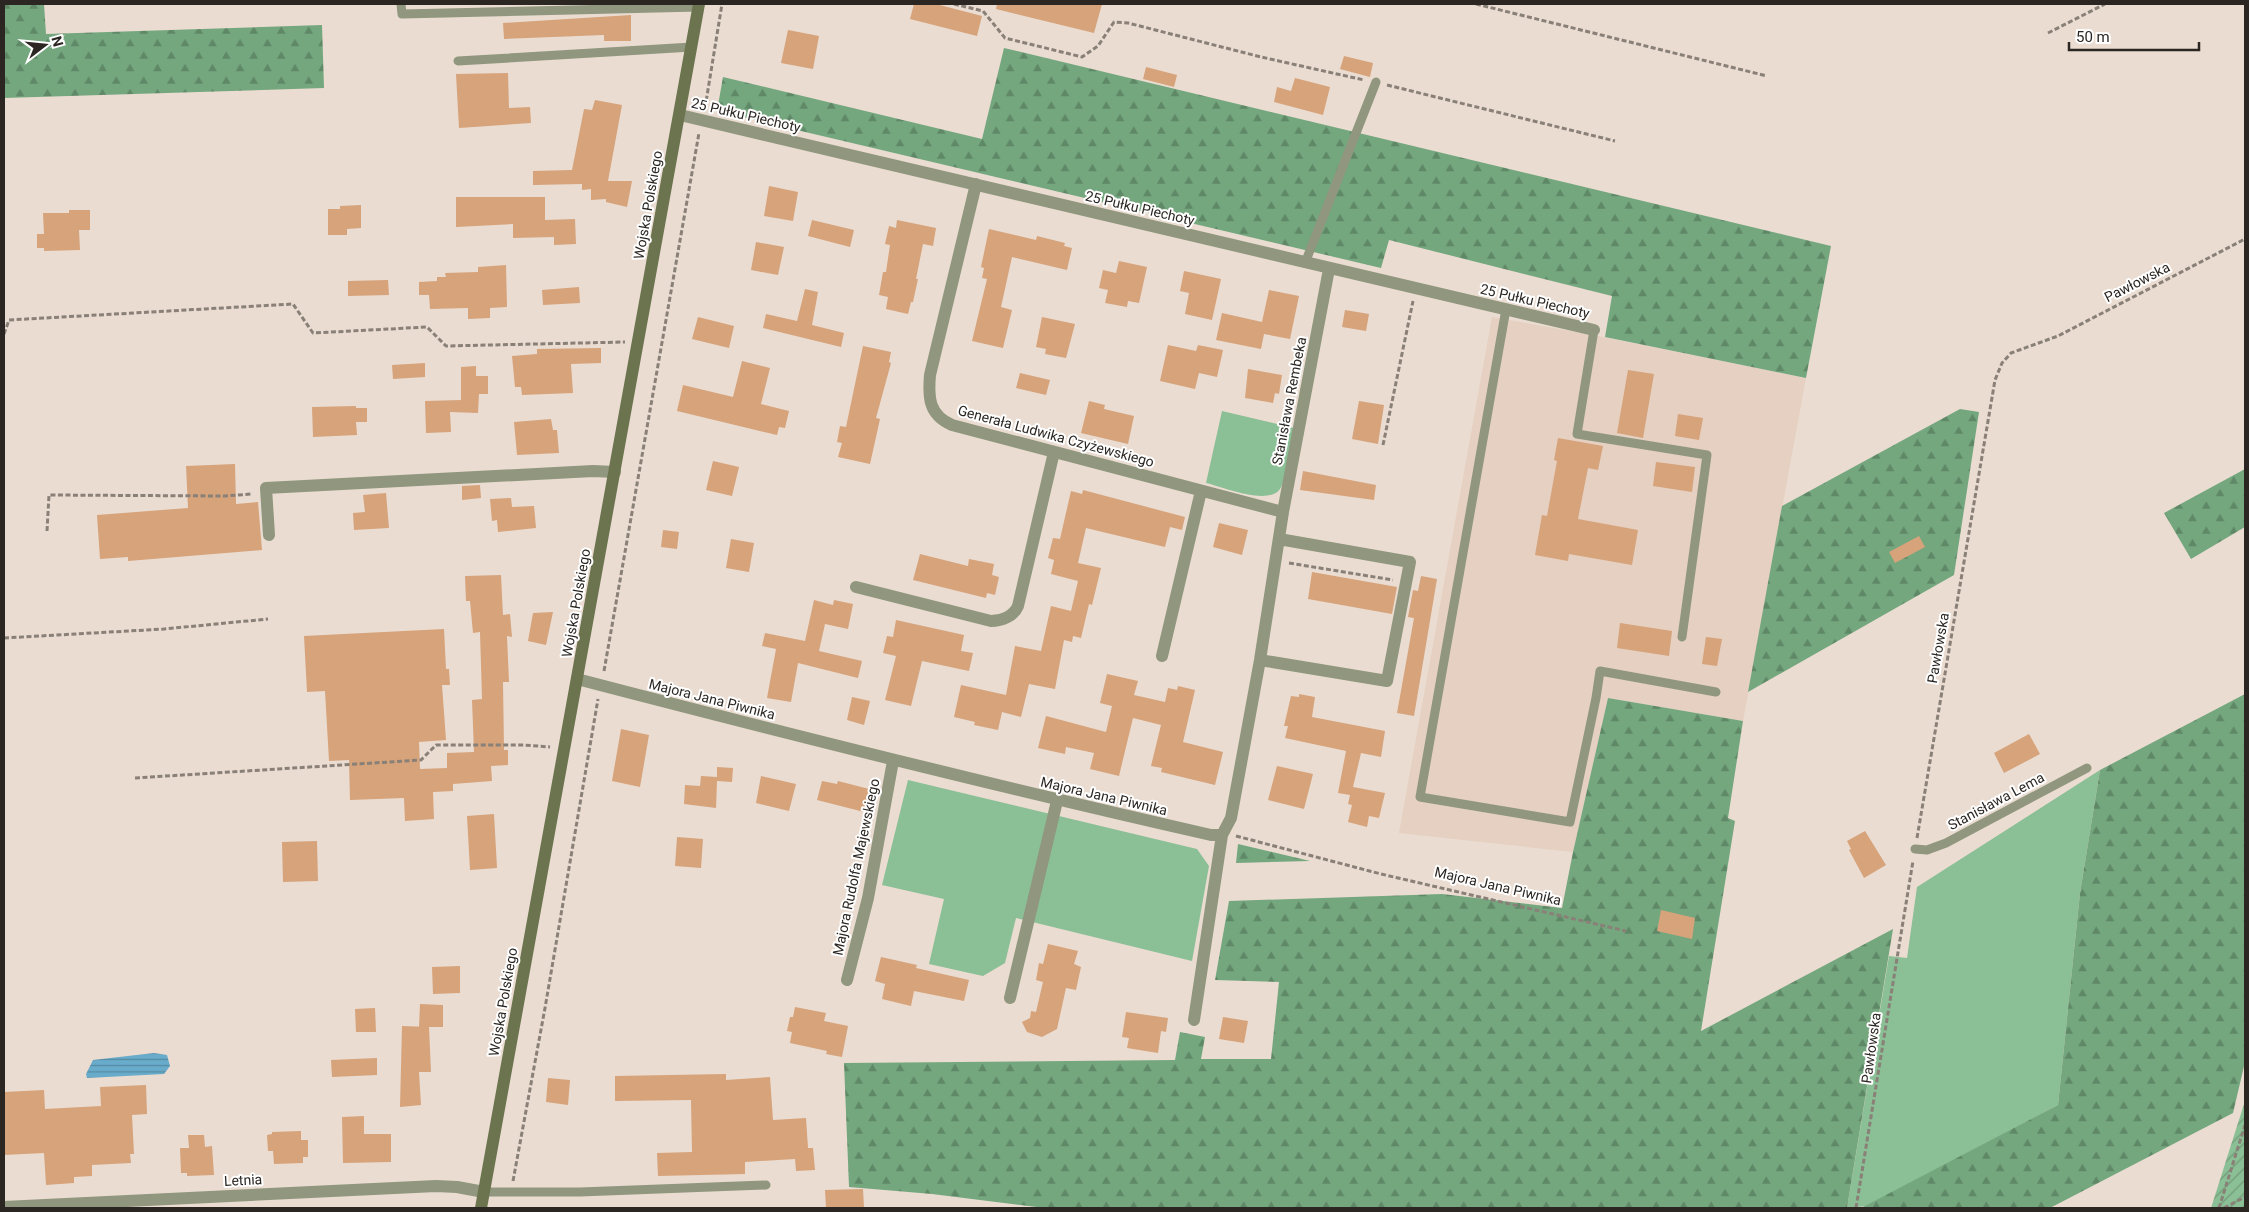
<svg xmlns="http://www.w3.org/2000/svg" width="2249" height="1212" font-family="Roboto,sans-serif">
<defs>
<pattern id="forest-firs" width="22" height="20" patternUnits="userSpaceOnUse" patternTransform="scale(1.25)"><rect width="22" height="20" fill="#74a77e"/><path d="M5 1l3.5 6h-7zM16 11l3.5 6h-7z" fill="#5f8867"/></pattern>
<pattern id="garden-furrows" width="10" height="10" patternUnits="userSpaceOnUse" patternTransform="scale(1.25)"><rect width="10" height="10" fill="#8bbf95"/><path d="M-1 1l2-2M0 10L10 0M9 11l2-2" fill="none" stroke="#729b79"/></pattern>
<pattern id="water-rules" width="6" height="5" patternUnits="userSpaceOnUse" patternTransform="scale(1.25)"><rect width="6" height="5" fill="#68abca"/><path d="M0 2.5h6" fill="none" stroke="#568ba4"/></pattern>
</defs>
<rect width="100%" height="100%" fill="#eadcd1"/>
<path fill="#e5d0c1" d="M 1492,317 L 1593,335 L 1806,378 L 1743,721 L 1608,698 L 1573,852 L 1399,833 Z"/>
<path fill="#8bbf95" d="M 1222,411 L 1294,428 C 1291,442 1287,479 1280,489 C 1268,506 1223,487 1206,483 Z
M 2100,770 L 2080,893 L 2058,1105 L 1867,1206 L 1847,1208 L 1889,956 L 1907,958 L 1917,887 Z
M 908,780 L 1197,849 L 1209,866 L 1192,961 L 1016,918 L 1005,963 L 983,976 L 929,964 L 944,899 L 882,885 Z"/>
<path fill="url(#forest-firs)" d="M 4,4 L 44,4 L 46,34 L 322,25 L 324,88 L 4,98 Z
M 1004,48 L 1831,246 L 1806,378 L 1605,337 L 1612,296 L 1389,240 L 1381,268 L 717,111 L 723,77 L 982,139 Z
M 1960,409 L 1979,412 L 1954,575 L 1748,692 L 1782,506 Z
M 2245,469 L 2245,527 L 2191,559 L 2164,513 Z
M 2245,694 L 2245,1062 L 2233,1113 L 2050,1208 L 1861,1208 L 2058,1105 L 2080,893 L 2100,770 Z
M 1608,698 L 1743,721 L 1728,818 L 1735,821 L 1701,1031 L 1893,929 L 1847,1208 L 1045,1208 L 932,1194 L 849,1187 L 844,1063 L 1175,1060 L 1180,1032 L 1205,1037 L 1201,1059 L 1271,1059 L 1279,982 L 1215,980 L 1229,901 L 1442,894 L 1562,908 L 1573,852 Z
M 1238,844 L 1310,861 L 1236,863 Z"/>
<path fill="url(#garden-furrows)" d="M 2245,1101 L 2245,1208 L 2211,1208 Z"/>
<path fill="url(#water-rules)" d="M 154,1053 L 167,1055 L 170,1066 L 164,1074 L 87,1078 L 86,1074 L 93,1060 Z"/>
<path fill="#d6a37b" d="M 914,4 L 936,4 L 982,16 L 977,36 L 910,19 Z
M 997,4 L 1102,4 L 1094,33 L 996,9 Z
M 631,15 L 631,41 L 604,41 L 604,35 L 504,39 L 503,23 Z
M 788,30 L 819,36 L 813,69 L 781,63 Z
M 1344,56 L 1373,63 L 1370,77 L 1340,69 Z
M 1146,67 L 1177,75 L 1174,87 L 1143,79 Z
M 508,73 L 509,108 L 530,107 L 531,123 L 459,128 L 456,74 Z
M 1295,78 L 1330,87 L 1323,115 L 1274,102 L 1277,87 L 1291,91 Z
M 595,100 L 622,105 L 608,181 L 632,181 L 627,207 L 606,202 L 606,199 L 591,200 L 591,189 L 582,190 L 582,184 L 533,185 L 533,171 L 572,170 L 584,109 L 592,110 Z
M 769,186 L 798,192 L 793,221 L 764,216 Z
M 456,197 L 545,197 L 545,220 L 575,219 L 576,244 L 554,245 L 554,237 L 513,238 L 513,224 L 456,227 Z
M 361,205 L 361,228 L 347,229 L 347,235 L 328,235 L 328,209 L 340,209 L 340,206 Z
M 69,210 L 90,210 L 90,230 L 79,230 L 80,250 L 44,251 L 44,248 L 37,248 L 37,234 L 44,234 L 43,213 L 69,213 Z
M 812,220 L 854,230 L 850,247 L 808,236 Z
M 897,220 L 936,228 L 933,246 L 923,244 L 916,279 L 918,279 L 913,302 L 911,302 L 908,314 L 886,309 L 888,297 L 879,295 L 883,272 L 886,272 L 890,245 L 885,244 L 889,226 L 896,228 Z
M 989,229 L 1036,240 L 1037,236 L 1065,243 L 1064,246 L 1072,248 L 1067,270 L 1012,257 L 1001,307 L 1012,310 L 1003,348 L 972,341 L 987,279 L 982,278 L 984,268 L 981,267 Z
M 756,242 L 784,247 L 778,275 L 751,270 Z
M 1119,261 L 1147,267 L 1139,303 L 1128,301 L 1127,307 L 1105,303 L 1108,290 L 1099,288 L 1103,270 L 1116,273 Z
M 506,265 L 507,307 L 490,308 L 490,318 L 468,319 L 468,308 L 430,309 L 429,295 L 419,295 L 419,282 L 437,281 L 437,277 L 446,277 L 445,273 L 478,272 L 478,267 Z
M 1184,271 L 1221,279 L 1212,320 L 1185,314 L 1189,293 L 1180,291 Z
M 388,280 L 389,295 L 348,296 L 348,281 Z
M 579,287 L 580,303 L 543,305 L 542,290 Z
M 805,289 L 818,292 L 812,325 L 844,333 L 841,347 L 763,328 L 766,314 L 797,321 Z
M 1269,290 L 1299,296 L 1290,339 L 1264,334 L 1261,349 L 1216,340 L 1222,313 L 1262,322 Z
M 1345,310 L 1369,314 L 1366,331 L 1342,327 Z
M 698,317 L 734,326 L 729,348 L 692,339 Z
M 1042,317 L 1075,324 L 1066,358 L 1045,354 L 1046,349 L 1036,347 Z
M 1168,345 L 1196,351 L 1198,345 L 1223,350 L 1217,377 L 1199,373 L 1195,389 L 1160,381 Z
M 863,346 L 891,352 L 889,362 L 891,363 L 876,418 L 880,419 L 870,464 L 838,457 L 842,443 L 837,442 L 840,426 L 846,427 Z
M 601,348 L 601,363 L 571,364 L 573,393 L 522,395 L 521,387 L 515,387 L 512,356 L 537,354 L 537,349 Z
M 742,361 L 770,368 L 761,404 L 789,411 L 785,428 L 779,427 L 777,435 L 677,411 L 683,385 L 733,397 Z
M 425,363 L 425,377 L 393,379 L 392,365 Z
M 476,366 L 476,376 L 488,376 L 488,394 L 479,394 L 478,413 L 450,412 L 451,432 L 426,433 L 425,401 L 461,400 L 461,367 Z
M 1248,369 L 1282,375 L 1279,394 L 1275,393 L 1273,403 L 1245,398 Z
M 1628,370 L 1654,374 L 1643,438 L 1617,433 Z
M 1020,373 L 1050,380 L 1046,395 L 1016,388 Z
M 1089,401 L 1105,405 L 1104,409 L 1134,416 L 1128,444 L 1081,433 Z
M 1359,401 L 1384,405 L 1378,444 L 1352,439 Z
M 356,406 L 356,408 L 367,408 L 367,422 L 356,422 L 357,435 L 313,437 L 312,407 Z
M 1678,414 L 1703,418 L 1699,440 L 1675,436 Z
M 551,419 L 553,430 L 557,430 L 559,453 L 517,455 L 514,422 Z
M 1558,438 L 1603,446 L 1598,470 L 1588,468 L 1578,519 L 1638,530 L 1632,565 L 1569,554 L 1568,561 L 1535,555 L 1542,515 L 1547,516 L 1557,461 L 1554,460 Z
M 713,461 L 739,467 L 732,496 L 706,490 Z
M 1656,462 L 1695,467 L 1692,492 L 1653,486 Z
M 235,464 L 236,504 L 258,502 L 262,550 L 128,561 L 128,557 L 100,559 L 97,515 L 188,508 L 186,466 Z
M 1303,471 L 1376,485 L 1374,500 L 1300,490 Z
M 480,485 L 481,498 L 462,500 L 462,486 Z
M 1083,490 L 1185,517 L 1182,530 L 1170,527 L 1165,547 L 1086,528 L 1078,563 L 1101,568 L 1092,605 L 1089,604 L 1081,638 L 1073,636 L 1072,642 L 1064,640 L 1055,689 L 1029,684 L 1021,717 L 1002,712 L 998,730 L 974,725 L 975,722 L 954,717 L 961,685 L 1006,695 L 1015,646 L 1041,651 L 1051,606 L 1071,611 L 1078,581 L 1051,574 L 1054,560 L 1048,558 L 1053,538 L 1060,539 L 1071,491 L 1082,494 Z
M 386,493 L 389,528 L 354,530 L 353,513 L 365,512 L 363,495 Z
M 511,498 L 512,507 L 534,506 L 536,528 L 498,532 L 497,520 L 492,521 L 490,499 Z
M 1219,523 L 1248,530 L 1242,555 L 1213,547 Z
M 663,530 L 679,532 L 677,549 L 661,547 Z
M 1919,536 L 1925,547 L 1895,563 L 1889,552 Z
M 731,539 L 754,543 L 749,572 L 726,568 Z
M 920,554 L 968,566 L 969,559 L 994,564 L 992,575 L 999,577 L 995,595 L 987,593 L 986,598 L 913,580 Z
M 1312,572 L 1397,587 L 1392,614 L 1308,599 Z
M 501,575 L 503,615 L 510,614 L 512,637 L 507,636 L 509,682 L 503,682 L 504,750 L 508,750 L 508,765 L 491,766 L 492,781 L 453,784 L 453,791 L 433,792 L 434,819 L 405,821 L 404,798 L 350,800 L 349,760 L 329,761 L 325,691 L 307,692 L 304,636 L 444,629 L 446,669 L 449,669 L 450,685 L 442,685 L 446,740 L 419,742 L 420,769 L 447,768 L 447,753 L 474,752 L 472,700 L 482,699 L 480,632 L 473,633 L 470,601 L 466,601 L 465,576 Z
M 1421,576 L 1437,579 L 1414,716 L 1397,713 L 1414,618 L 1408,617 L 1413,590 L 1418,591 Z
M 814,600 L 833,605 L 834,600 L 853,604 L 848,629 L 825,624 L 819,651 L 862,661 L 858,678 L 798,663 L 791,702 L 767,698 L 776,649 L 762,646 L 765,633 L 805,641 Z
M 553,612 L 546,645 L 528,641 L 533,613 Z
M 896,620 L 964,635 L 961,651 L 973,653 L 969,671 L 922,661 L 911,706 L 885,700 L 896,656 L 883,653 L 887,636 L 893,637 Z
M 1620,623 L 1672,631 L 1669,656 L 1617,648 Z
M 1706,637 L 1722,639 L 1717,666 L 1702,664 Z
M 1107,674 L 1138,681 L 1134,695 L 1165,702 L 1168,688 L 1177,690 L 1178,686 L 1195,690 L 1183,742 L 1223,752 L 1215,785 L 1161,772 L 1162,768 L 1151,766 L 1161,725 L 1133,718 L 1119,776 L 1090,769 L 1094,753 L 1066,747 L 1065,754 L 1038,748 L 1046,716 L 1106,732 L 1112,706 L 1100,703 Z
M 1299,694 L 1315,697 L 1312,717 L 1385,731 L 1381,757 L 1361,753 L 1353,787 L 1385,793 L 1379,818 L 1369,816 L 1367,827 L 1348,822 L 1352,805 L 1348,804 L 1350,795 L 1338,793 L 1346,751 L 1285,738 L 1288,726 L 1284,726 L 1291,696 L 1299,697 Z
M 852,697 L 870,701 L 864,725 L 847,720 Z
M 621,729 L 649,735 L 640,787 L 612,781 Z
M 2029,734 L 2040,754 L 2004,773 L 1994,753 Z
M 1277,766 L 1313,774 L 1304,809 L 1268,800 Z
M 717,767 L 733,768 L 732,782 L 717,781 L 716,808 L 684,804 L 685,785 L 700,786 L 701,776 L 717,777 Z
M 761,776 L 796,784 L 789,811 L 756,803 Z
M 822,781 L 837,784 L 838,781 L 873,790 L 868,813 L 817,800 Z
M 494,814 L 497,868 L 470,870 L 467,816 Z
M 1865,831 L 1886,865 L 1864,878 L 1849,850 L 1851,849 L 1847,841 Z
M 677,837 L 703,839 L 701,868 L 675,866 Z
M 317,841 L 318,881 L 283,882 L 282,842 Z
M 1661,910 L 1695,918 L 1692,939 L 1657,931 Z
M 1048,944 L 1078,951 L 1074,964 L 1081,967 L 1076,990 L 1066,988 L 1057,1029 L 1042,1037 L 1027,1032 L 1022,1022 L 1030,1018 L 1031,1011 L 1036,1012 L 1043,982 L 1036,980 L 1039,963 L 1043,964 Z
M 881,957 L 917,965 L 916,968 L 969,980 L 964,1001 L 914,991 L 911,1006 L 882,999 L 885,984 L 875,981 Z
M 460,966 L 460,993 L 433,994 L 432,967 Z
M 420,1004 L 443,1005 L 443,1027 L 419,1027 Z
M 795,1007 L 826,1013 L 824,1021 L 848,1026 L 842,1057 L 826,1054 L 827,1051 L 790,1043 L 792,1032 L 787,1031 L 790,1017 L 793,1017 Z
M 375,1008 L 376,1032 L 356,1032 L 355,1009 Z
M 1126,1012 L 1168,1018 L 1166,1032 L 1161,1031 L 1158,1053 L 1127,1048 L 1129,1038 L 1122,1037 Z
M 1223,1017 L 1248,1021 L 1244,1043 L 1219,1039 Z
M 402,1026 L 429,1027 L 431,1072 L 419,1072 L 421,1105 L 400,1107 Z
M 377,1058 L 377,1075 L 332,1077 L 331,1060 Z
M 726,1074 L 726,1080 L 770,1077 L 773,1120 L 806,1118 L 808,1148 L 813,1148 L 815,1170 L 796,1171 L 795,1159 L 745,1162 L 745,1174 L 658,1176 L 657,1153 L 692,1152 L 691,1100 L 615,1101 L 615,1076 Z
M 548,1078 L 570,1080 L 568,1105 L 546,1102 Z
M 146,1085 L 147,1114 L 132,1115 L 134,1154 L 130,1154 L 131,1163 L 92,1165 L 92,1176 L 74,1177 L 74,1183 L 46,1185 L 44,1153 L 4,1155 L 4,1092 L 44,1090 L 45,1109 L 101,1106 L 100,1087 Z
M 364,1116 L 364,1134 L 391,1134 L 391,1162 L 343,1163 L 342,1117 Z
M 301,1131 L 301,1140 L 308,1140 L 308,1157 L 303,1157 L 303,1163 L 274,1164 L 273,1151 L 268,1151 L 267,1135 L 272,1134 L 272,1132 Z
M 188,1135 L 204,1135 L 205,1147 L 212,1146 L 214,1175 L 187,1176 L 187,1173 L 181,1173 L 180,1148 L 189,1148 Z
M 863,1189 L 864,1208 L 826,1208 L 825,1190 Z"/>
<g fill="none" stroke-linecap="round" stroke-linejoin="round">
<path stroke="#898078" stroke-width="3" stroke-dasharray="5 2.5" stroke-linecap="butt" d="M 954,4 L 983,11 L 1005,38 L 1082,57 L 1098,46 L 1114,22 L 1128,23 L 1261,57 L 1364,80
M 1476,4 L 1767,76
M 2048,33 L 2105,4
M 1387,85 L 1615,141
M 705,108 L 722,4
M 4,334 L 9,320 L 293,304 L 313,333 L 427,327 L 446,346 L 625,342
M 1383,445 L 1413,301
M 47,531 L 49,495 L 225,496 L 252,494
M 1289,563 L 1393,580
M 4,638 L 164,629 L 268,619
M 604,671 L 699,133
M 135,778 L 421,760 L 436,745 L 524,745 L 550,747
M 1236,836 L 1381,874 L 1626,931
M 1917,838 L 1995,380 L 2002,363 L 2011,353 L 2058,336 L 2245,239
M 513,1181 L 545,1008 L 598,699
M 1856,1208 L 1913,861
M 2219,1208 L 2245,1125
M 2224,1208 L 2245,1197"/>
<path stroke="#90977e" stroke-width="9" d="M 401,4 L 402,14 L 699,7
M 458,61 L 692,47
M 1305,263 L 1376,82
M 1506,309 L 1420,797 L 1570,822 L 1596,698 L 1600,671 L 1716,692
M 1594,330 L 1577,434 L 1707,455 L 1682,637
M 1915,849 L 1927,850 L 1946,843 L 2087,768
M 484,1192 L 580,1192 L 766,1185"/>
<path stroke="#90977e" stroke-width="12" d="M 680,115 L 1594,330
M 976,184 L 930,375 C 928,398 929,415 952,425 L 1283,512
M 269,535 L 266,488 L 593,471 L 615,472
M 856,587 L 991,621 C 1002,621 1014,616 1018,606 L 1054,452
M 1162,656 L 1201,491
M 1260,660 L 1387,681 L 1410,562 L 1279,539
M 577,679 C 788,734 999,787 1211,835 L 1222,835
M 847,980 L 868,898 L 893,761
M 1010,998 L 1057,801
M 1194,1020 L 1222,835 L 1231,818 L 1260,660 L 1283,512 L 1329,269
M 4,1207 L 436,1186 L 457,1187 L 484,1192"/>
<path stroke="#6b744f" stroke-width="12" d="M 481,1208 L 699,4"/>
</g>
<g text-anchor="middle" dominant-baseline="central" stroke-width="4" stroke-linejoin="round" paint-order="stroke">
<g font-size="14" fill="#2b2622" stroke="#fff">
<text transform="translate(746 115) rotate(13)">25 Pułku Piechoty</text>
<text transform="translate(648 205) rotate(-80)">Wojska Polskiego</text>
<text transform="translate(1140 208) rotate(13)">25 Pułku Piechoty</text>
<text transform="translate(2137 282) rotate(-27)">Pawłowska</text>
<text transform="translate(1535 301) rotate(13)">25 Pułku Piechoty</text>
<text transform="translate(1289 401) rotate(-79)">Stanisława Rembeka</text>
<text transform="translate(1056 436) rotate(15)">Generała Ludwika Czyżewskiego</text>
<text transform="translate(576 603) rotate(-80)">Wojska Polskiego</text>
<text transform="translate(1938 648) rotate(-80)">Pawłowska</text>
<text transform="translate(712 699) rotate(14)">Majora Jana Piwnika</text>
<text transform="translate(1104 796) rotate(13)">Majora Jana Piwnika</text>
<text transform="translate(1996 801) rotate(-28)">Stanisława Lema</text>
<text transform="translate(856 867) rotate(-78)">Majora Rudolfa Majewskiego</text>
<text transform="translate(1498 886) rotate(13)">Majora Jana Piwnika</text>
<text transform="translate(503 1002) rotate(-80)">Wojska Polskiego</text>
<text transform="translate(1871 1048) rotate(-82)">Pawłowska</text>
<text transform="translate(243 1180) rotate(-3)">Letnia</text>
</g>
</g>
<rect width="2249" height="1212" fill="none" stroke="#2b2622" stroke-width="10"/>
<g transform="translate(45 45) rotate(74)" stroke="#ffffff" stroke-width="4" paint-order="stroke">
<path d="M0-4L9 19L0 12L-9 19Z" fill="#2b2622"/>
<text y="-8" font-size="14" font-weight="bold" text-anchor="middle" fill="#2b2622">N</text>
</g>
<path d="M2069 42v8h130v-8" fill="none" stroke="#2b2622" stroke-width="2.5"/>
<text x="2076" y="42" font-size="15" fill="#2b2622" stroke="#ffffff" stroke-width="4" paint-order="stroke">50 m</text>
</svg>
